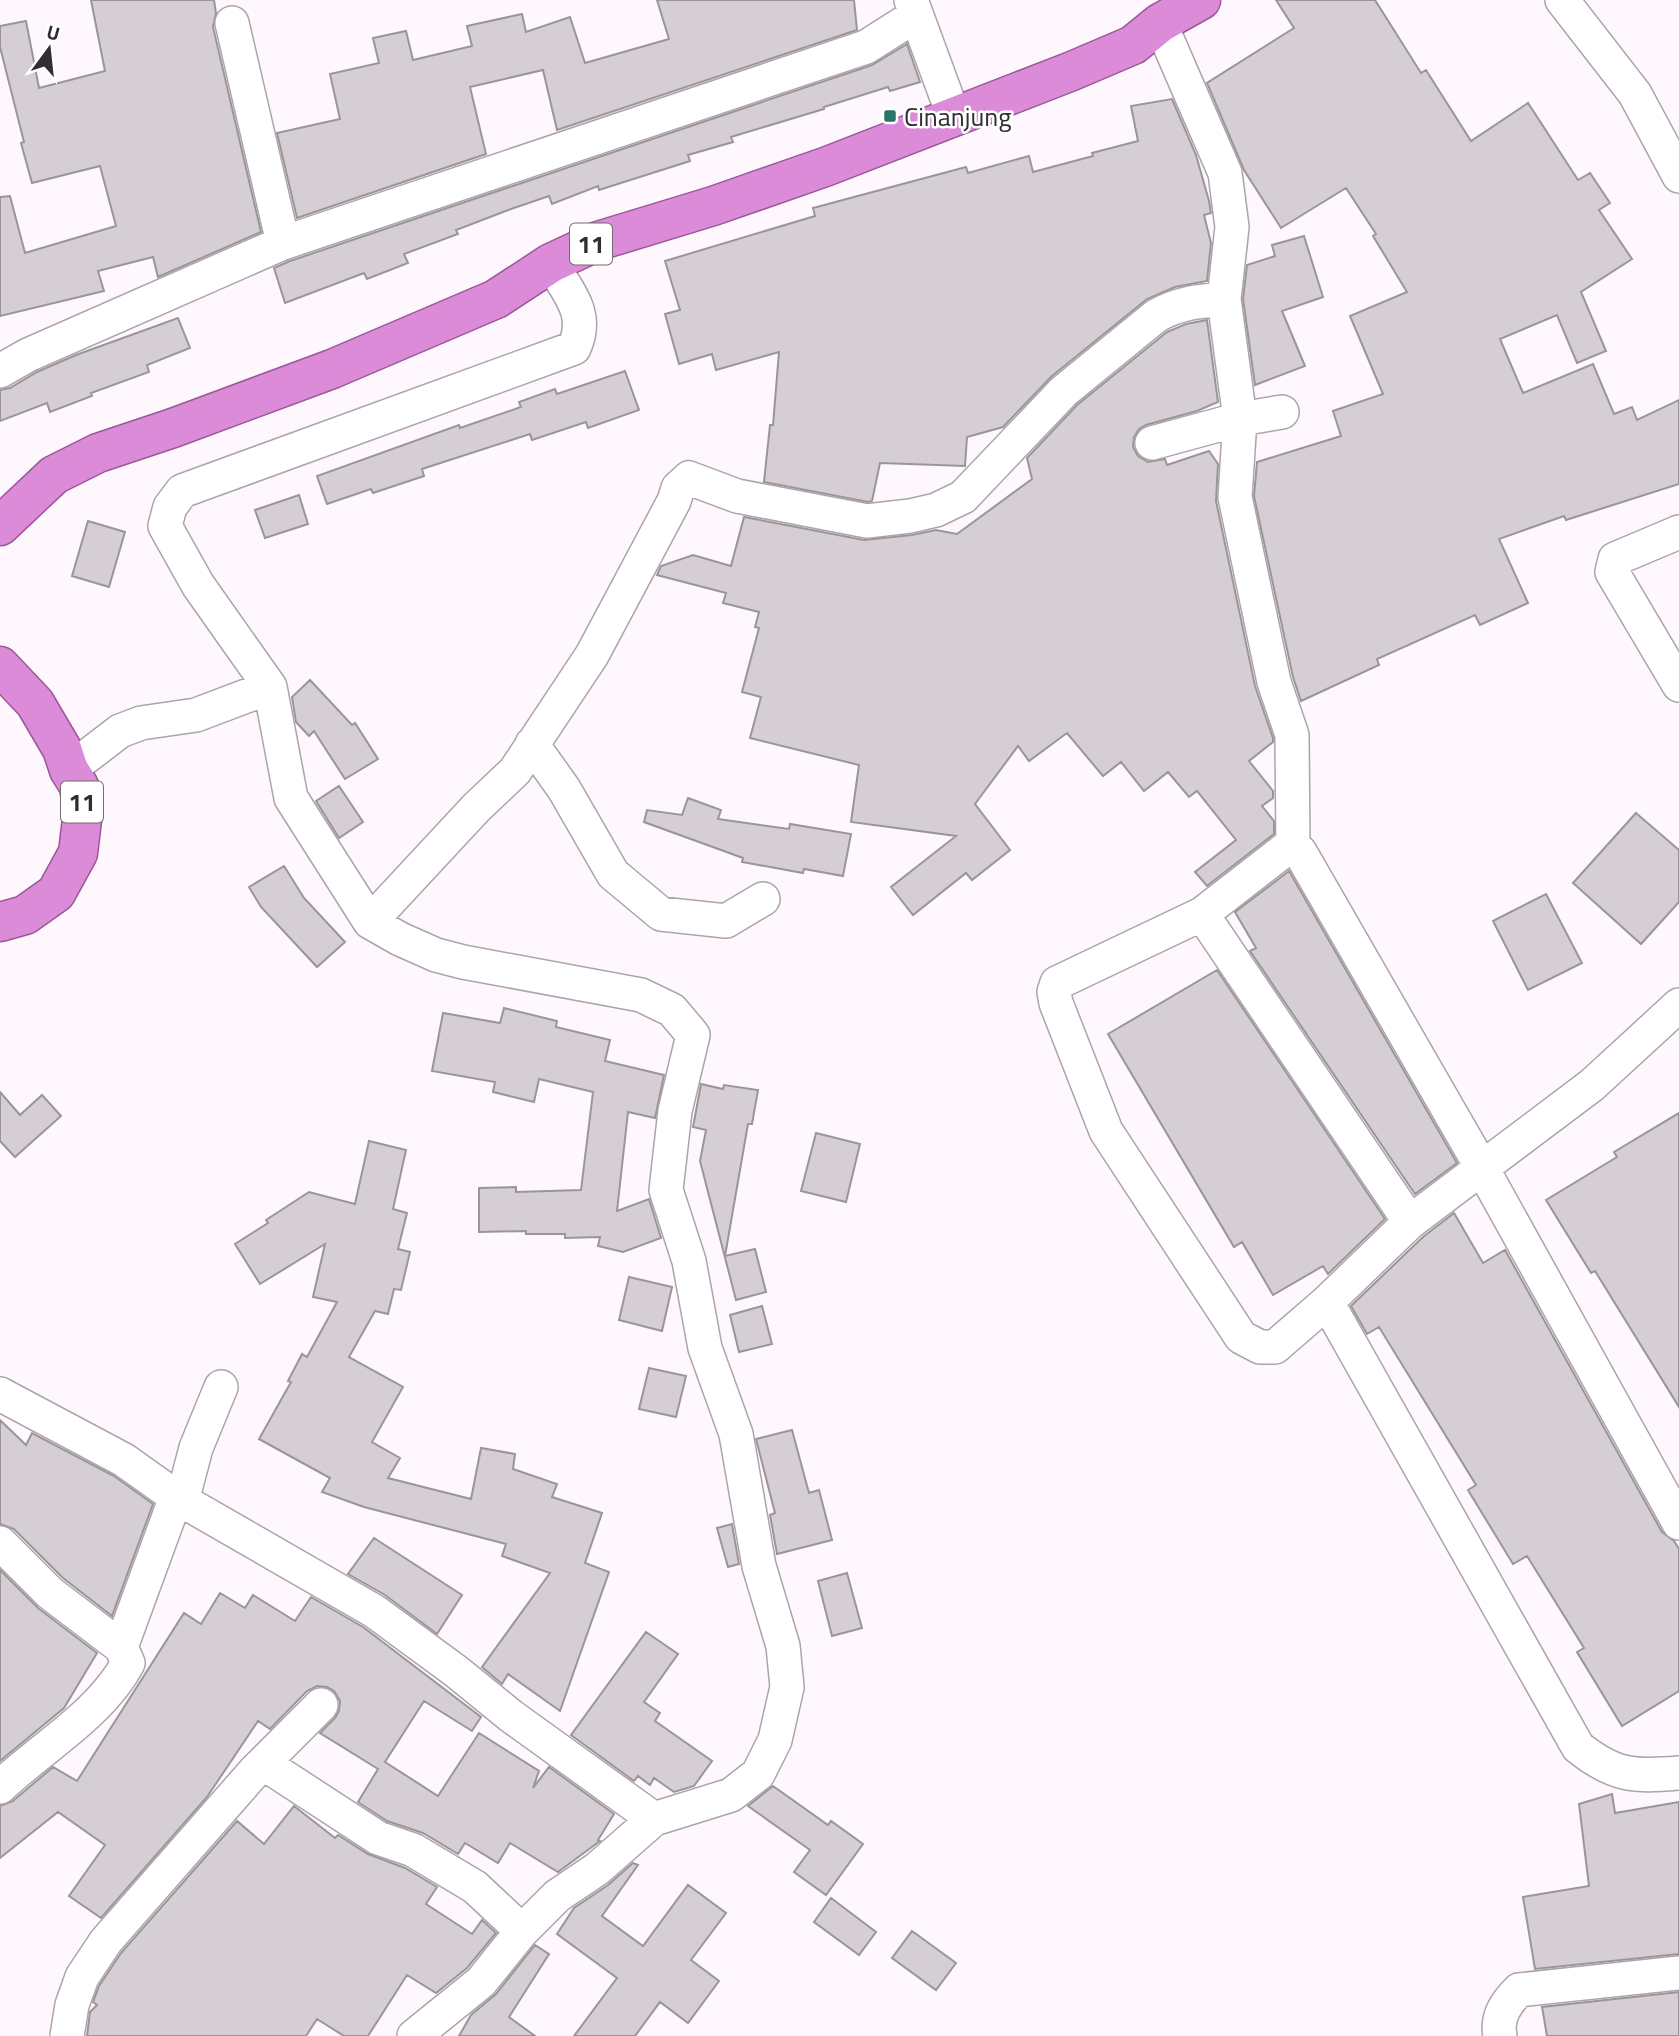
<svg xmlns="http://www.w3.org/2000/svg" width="1679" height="2036" font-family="'Titillium Web',sans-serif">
<rect width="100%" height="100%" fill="#fef8fe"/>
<path fill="#d5ced5" stroke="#9b959a" stroke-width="2" d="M 91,0 L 214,0 L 216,13 L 213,27 L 261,232 L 158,277 L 153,257 L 98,271 L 104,291 L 0,316 L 0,197 L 10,196 L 25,253 L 116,226 L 100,166 L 32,183 L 21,143 L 24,142 L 0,47 L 0,26 L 26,21 L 39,88 L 105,71 Z
M 657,0 L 854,0 L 857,30 L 557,130 L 543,70 L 470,87 L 486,154 L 297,218 L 277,133 L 340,119 L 330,74 L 379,63 L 373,38 L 406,31 L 413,60 L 472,46 L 467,26 L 522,14 L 526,32 L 570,17 L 585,63 L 669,39 Z
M 1276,0 L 1375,0 L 1421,73 L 1426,70 L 1471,141 L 1528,103 L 1578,180 L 1590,173 L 1610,203 L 1599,210 L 1632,259 L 1581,292 L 1606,351 L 1577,363 L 1557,315 L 1500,339 L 1523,393 L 1593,364 L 1614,414 L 1632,407 L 1637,420 L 1679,400 L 1679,484 L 1566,520 L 1564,516 L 1499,539 L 1528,603 L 1480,625 L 1475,615 L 1377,659 L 1379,665 L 1301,701 L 1293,677 L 1254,496 L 1257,462 L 1341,436 L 1333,411 L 1383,394 L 1350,316 L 1407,292 L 1373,236 L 1376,234 L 1346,188 L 1281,228 L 1244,170 L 1207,83 L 1294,28 Z
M 907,44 L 920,82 L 890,91 L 888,87 L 824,107 L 824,109 L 731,137 L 733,142 L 688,155 L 690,161 L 599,190 L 598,186 L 552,204 L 549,196 L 511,209 L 456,230 L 458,234 L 404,254 L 408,263 L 367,279 L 364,273 L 285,303 L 274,268 L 290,261 L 872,65 Z
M 1172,99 L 1196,155 L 1209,201 L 1211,213 L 1204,215 L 1211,243 L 1207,281 L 1175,287 L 1147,299 L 1052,376 L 1003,427 L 967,437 L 965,466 L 880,463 L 872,501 L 868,502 L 764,482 L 770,425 L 773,425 L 779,352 L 716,370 L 712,354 L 679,364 L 665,314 L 680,310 L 665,261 L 815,216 L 813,208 L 966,167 L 968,173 L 1029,156 L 1033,172 L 1093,156 L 1092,153 L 1138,141 L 1131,106 Z
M 1304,236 L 1323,297 L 1282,311 L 1305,366 L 1255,385 L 1243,299 L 1247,265 L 1275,256 L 1272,245 Z
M 178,318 L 190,348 L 147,365 L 149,372 L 91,393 L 92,396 L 50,412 L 47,403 L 0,421 L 0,390 L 10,388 L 37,372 L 76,355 Z
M 1207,320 L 1218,402 L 1197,411 L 1146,425 L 1139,429 L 1134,437 L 1133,447 L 1138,456 L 1148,462 L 1165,459 L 1167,465 L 1209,451 L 1218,464 L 1216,501 L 1255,686 L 1273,738 L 1273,742 L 1249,761 L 1273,791 L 1273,798 L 1262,806 L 1274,821 L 1274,834 L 1207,886 L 1195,872 L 1236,840 L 1197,791 L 1189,797 L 1168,772 L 1144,791 L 1121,762 L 1103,776 L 1067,733 L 1029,761 L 1018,746 L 975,804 L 1010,850 L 972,880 L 966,873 L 913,915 L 891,887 L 956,836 L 851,822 L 859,765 L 750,738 L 761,697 L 742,692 L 759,628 L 755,627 L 759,612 L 723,603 L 726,593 L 657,575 L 661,566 L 693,555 L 731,566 L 744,517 L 864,540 L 912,535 L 936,530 L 957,534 L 1032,479 L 1027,458 L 1077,405 L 1167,332 L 1186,324 Z
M 625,371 L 639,410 L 588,428 L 586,422 L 532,440 L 530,434 L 422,469 L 424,476 L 373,493 L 371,489 L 327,504 L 317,476 L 459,425 L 460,428 L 521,407 L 519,402 L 555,389 L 557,394 Z
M 299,495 L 308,524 L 265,538 L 255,510 Z
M 88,521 L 125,532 L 109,587 L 72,576 Z
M 310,680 L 352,725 L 355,723 L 378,759 L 345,779 L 314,731 L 309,736 L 296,722 L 292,697 Z
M 339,786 L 363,822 L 339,838 L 316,801 Z
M 688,798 L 721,810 L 718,819 L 789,829 L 790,824 L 851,834 L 843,876 L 804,869 L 803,873 L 742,862 L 743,858 L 644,822 L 647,810 L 682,815 Z
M 1636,813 L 1679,850 L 1679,902 L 1641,944 L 1573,883 Z
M 284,866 L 304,898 L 345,942 L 317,967 L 261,907 L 249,887 Z
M 1289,871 L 1457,1163 L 1415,1194 L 1250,951 L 1256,948 L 1235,912 Z
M 1546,894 L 1582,963 L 1528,990 L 1493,921 Z
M 1217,970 L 1385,1219 L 1328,1274 L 1323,1266 L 1273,1295 L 1242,1242 L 1234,1247 L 1108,1034 Z
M 504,1008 L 557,1021 L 556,1027 L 610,1040 L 605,1061 L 664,1075 L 655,1118 L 628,1112 L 617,1211 L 649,1199 L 661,1238 L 623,1252 L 598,1246 L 600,1237 L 565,1238 L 565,1234 L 526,1234 L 526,1231 L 479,1232 L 479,1188 L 516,1187 L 516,1192 L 581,1190 L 593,1092 L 539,1079 L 534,1102 L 493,1092 L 495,1082 L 432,1071 L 443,1013 L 500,1023 Z
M 701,1084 L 723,1089 L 724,1085 L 758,1090 L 752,1124 L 748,1124 L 725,1256 L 755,1249 L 766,1292 L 736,1300 L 700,1161 L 706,1130 L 693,1127 Z
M 0,1092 L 20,1115 L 42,1095 L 61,1116 L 15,1157 L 0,1141 Z
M 1679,1113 L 1679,1407 L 1595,1271 L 1591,1273 L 1546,1200 L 1617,1157 L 1614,1152 Z
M 816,1133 L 860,1144 L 846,1202 L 801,1191 Z
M 369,1141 L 406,1150 L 393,1209 L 407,1213 L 398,1249 L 410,1252 L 401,1290 L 394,1289 L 388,1314 L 375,1311 L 349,1357 L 403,1387 L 372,1442 L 400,1458 L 388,1478 L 471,1499 L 481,1448 L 515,1454 L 513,1469 L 557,1484 L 552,1497 L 602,1513 L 585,1563 L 609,1572 L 560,1711 L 508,1674 L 502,1684 L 482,1667 L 550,1573 L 502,1556 L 506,1544 L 364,1507 L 322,1492 L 330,1478 L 259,1439 L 291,1382 L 288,1381 L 302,1354 L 307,1357 L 337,1302 L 313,1297 L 325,1244 L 260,1284 L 235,1244 L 268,1223 L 266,1220 L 309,1192 L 355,1204 Z
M 1454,1213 L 1483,1263 L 1505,1250 L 1662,1532 L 1674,1541 L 1679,1549 L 1679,1691 L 1622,1726 L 1577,1652 L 1584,1648 L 1527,1556 L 1513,1564 L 1468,1490 L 1476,1485 L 1379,1327 L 1367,1334 L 1351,1306 L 1423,1237 Z
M 629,1277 L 672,1287 L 662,1331 L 619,1320 Z
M 762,1306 L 772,1344 L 739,1352 L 730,1315 Z
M 649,1368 L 686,1376 L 676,1417 L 639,1409 Z
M 0,1420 L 26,1445 L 32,1433 L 114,1476 L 153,1504 L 112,1616 L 63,1578 L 14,1529 L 0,1524 Z
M 792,1430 L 809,1493 L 819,1490 L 832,1540 L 777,1554 L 770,1515 L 775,1513 L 756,1439 Z
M 732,1524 L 739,1564 L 728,1567 L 717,1528 Z
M 374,1538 L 462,1595 L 437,1634 L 385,1595 L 348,1574 Z
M 0,1570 L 38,1608 L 97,1653 L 64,1708 L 0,1761 Z
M 847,1573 L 862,1628 L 832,1636 L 818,1581 Z
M 220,1593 L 245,1608 L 253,1595 L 295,1621 L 311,1597 L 363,1627 L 481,1717 L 472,1731 L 424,1701 L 385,1762 L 438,1796 L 479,1733 L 539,1771 L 533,1788 L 549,1767 L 614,1814 L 598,1840 L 600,1841 L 558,1872 L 510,1843 L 498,1863 L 465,1843 L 458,1854 L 423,1833 L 387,1821 L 358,1802 L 378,1769 L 320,1733 L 335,1718 L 339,1711 L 340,1701 L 334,1691 L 327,1687 L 317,1686 L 307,1691 L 270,1729 L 258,1721 L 207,1797 L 101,1918 L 69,1896 L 105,1845 L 58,1812 L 0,1858 L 0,1806 L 13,1801 L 53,1767 L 77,1781 L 184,1613 L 201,1624 Z
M 646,1632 L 678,1654 L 644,1702 L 660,1713 L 655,1721 L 712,1761 L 694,1786 L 674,1792 L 654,1778 L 650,1785 L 638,1776 L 634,1781 L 571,1735 Z
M 773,1786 L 828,1825 L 831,1821 L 863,1844 L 826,1895 L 794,1872 L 810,1850 L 748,1806 Z
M 1612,1794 L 1615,1813 L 1679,1802 L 1679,1954 L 1535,1969 L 1523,1897 L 1589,1886 L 1579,1804 Z
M 294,1806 L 335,1838 L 338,1835 L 368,1854 L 405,1868 L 437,1887 L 426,1904 L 472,1934 L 482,1920 L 496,1933 L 467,1968 L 436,1993 L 407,1975 L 368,2036 L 344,2036 L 317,2019 L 306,2036 L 87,2036 L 90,2012 L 97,2005 L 93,2002 L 99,1986 L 121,1953 L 237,1821 L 264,1844 Z
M 633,1863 L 638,1865 L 602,1916 L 643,1946 L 688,1885 L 726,1913 L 691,1960 L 719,1981 L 688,2023 L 660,2002 L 635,2036 L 574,2036 L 617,1978 L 557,1934 L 574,1908 L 608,1885 Z
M 831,1898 L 876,1932 L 859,1955 L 814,1922 Z
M 912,1931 L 956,1963 L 936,1990 L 892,1958 Z
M 535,1945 L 549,1954 L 509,2017 L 535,2036 L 459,2036 L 471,2015 L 496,1994 Z
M 1679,1992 L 1679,2036 L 1547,2036 L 1542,2007 Z"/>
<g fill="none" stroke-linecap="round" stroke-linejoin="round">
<defs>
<path id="minor" d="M 911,0 L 954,117
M 1562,0 L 1635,94 L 1679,176
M 232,23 L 283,243
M 1160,23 L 1225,173 L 1232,227 L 1224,299 L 1240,419 L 1282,412
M 551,263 C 568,293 590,313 574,348 L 182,491 L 170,507 L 165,526 L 198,585 L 270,687 L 291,798 L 370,922 L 400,939 L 436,955 L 463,962 L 641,995 L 672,1010 L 693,1035 L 675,1111 L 666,1190 L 689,1261 L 705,1348 L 736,1434 L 759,1566 L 783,1646 L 787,1687 L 775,1740 L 758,1774 L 731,1795 L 654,1819
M 0,371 L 28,355 L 283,243 L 866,47 L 915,16
M 1152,443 L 1240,419 L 1235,497 L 1274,682 L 1292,735 L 1293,848
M 1679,532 L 1615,559 L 1612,572 L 1679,685
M 532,744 L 564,789 L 613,874 L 661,914 L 726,921 L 763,899
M 69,770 L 120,731 L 141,723 L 196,715 L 270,687
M 1202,914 L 1287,848 L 1300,852 L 1482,1168 L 1679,1523
M 370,922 L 476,808 L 515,771 L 592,655 L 674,501 L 678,488 L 689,478 L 737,496 L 867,521 L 910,516 L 936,510 L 963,497 L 1064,391 L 1156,316 C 1178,303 1199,301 1224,299
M 1410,1222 L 1202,914 L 1057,983 L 1054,992 L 1056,1003 L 1106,1131 L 1241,1337 L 1260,1347 L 1275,1347 L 1327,1302 L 1410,1222 L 1592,1085 L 1679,1005
M 1327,1302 L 1578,1747 C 1614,1776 1634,1777 1679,1773
M 0,1394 L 124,1460 L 176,1497
M 182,1501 L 196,1448 L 221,1387
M 0,1543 L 50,1593 L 121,1647 L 176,1497 L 374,1611 L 457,1672 L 511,1716 L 654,1819 L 597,1869 L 557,1896 L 522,1931 L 481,1982 L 414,2036
M 263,1763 L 378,1838 L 413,1850 L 475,1887 L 522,1931
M 0,1787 C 41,1748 101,1714 128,1663 L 121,1647
M 67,2036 L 72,2005 L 82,1977 L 106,1941 L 254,1772 L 321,1705
M 1500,2036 C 1496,2017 1506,2003 1519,1990 L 1679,1973"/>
<path id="trunk" d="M 0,526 L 54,475 L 98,453 L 173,428 L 332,369 L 496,299 L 551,263 L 598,241 L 713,206 L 825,167 L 1072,71 L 1133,45 L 1160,23 L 1201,0
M 0,666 L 35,703 L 62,749 L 69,770 L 79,786 L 83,811 L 78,853 L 56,893 L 25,915 L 0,922"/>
</defs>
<use href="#minor" stroke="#aba5ab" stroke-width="36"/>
<use href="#trunk" stroke="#9a5897" stroke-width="41"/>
<use href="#minor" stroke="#fff" stroke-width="33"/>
<use href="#trunk" stroke="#db8bd8" stroke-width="38"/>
</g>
<rect fill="#2b7269" stroke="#fff" stroke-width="2.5" x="883" y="109" width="14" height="14" rx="3.5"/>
<g text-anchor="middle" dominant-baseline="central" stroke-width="5" stroke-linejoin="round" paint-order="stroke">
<g fill="#fff" stroke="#6f6d6f" stroke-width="2">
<rect x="570" y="223.5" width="42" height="41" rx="5"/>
<rect x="61" y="781.5" width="42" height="41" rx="5"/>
</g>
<g font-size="24" font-weight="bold" fill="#312e31">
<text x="591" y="244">11</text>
<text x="82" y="802">11</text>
</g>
<g font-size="26" fill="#312e31" stroke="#fff" text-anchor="start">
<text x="904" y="116">Cinanjung</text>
</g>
</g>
<g transform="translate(49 49) rotate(15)" stroke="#ffffff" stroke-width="5" paint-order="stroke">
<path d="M0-5L12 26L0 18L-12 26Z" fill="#312e31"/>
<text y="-10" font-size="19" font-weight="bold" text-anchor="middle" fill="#312e31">U</text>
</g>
</svg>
